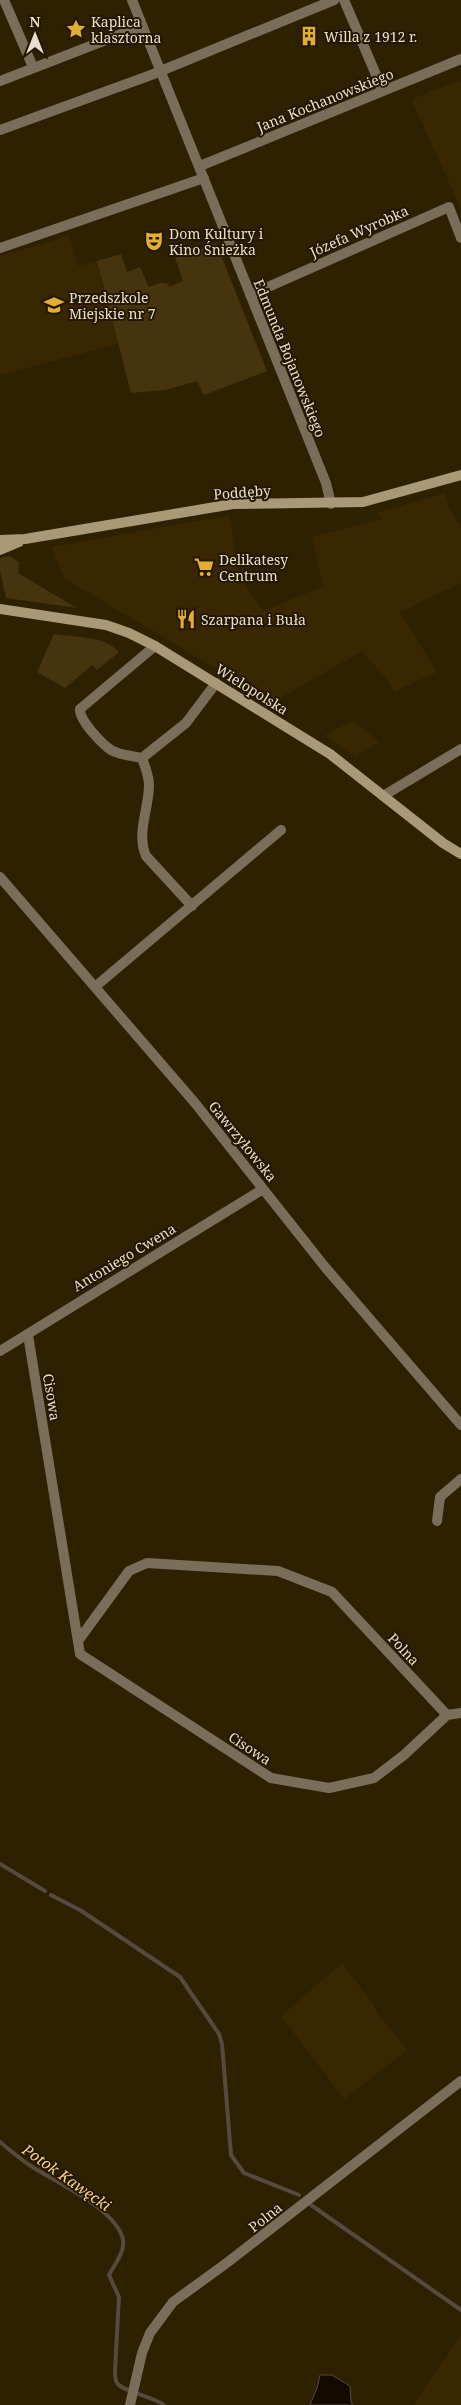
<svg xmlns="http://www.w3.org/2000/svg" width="461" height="2405" font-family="'Noto Serif',serif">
<rect width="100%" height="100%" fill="#2e2102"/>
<path fill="#382700" d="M 461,80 L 461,209 L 412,101 L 414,98 Z
M 69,236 L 78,266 L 97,261 L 118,344 L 0,375 L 0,256 Z
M 445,493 L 450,510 L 461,526 L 461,583 L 400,612 L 437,672 L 394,692 L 385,677 L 362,651 L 275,701 L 245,678 L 240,683 L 64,578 L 52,547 L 230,515 L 239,575 L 263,611 L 323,586 L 312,537 L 382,519 L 376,513 Z
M 352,721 L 380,742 L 355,757 L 325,735 Z
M 342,1963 L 372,2002 L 380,2017 L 408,2050 L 344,2099 L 281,2016 Z
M 461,2335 L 461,2405 L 413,2405 Z"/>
<path fill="#45340e" d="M 216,243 L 267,371 L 204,395 L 197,381 L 166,390 L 131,393 L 97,261 L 121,254 L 127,272 L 140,267 L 149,287 L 163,282 L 164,284 L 168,283 L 169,287 L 183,281 L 175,258 Z
M 9,556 L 19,562 L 18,573 L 77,608 L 6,598 L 0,571 L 0,558 Z
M 54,634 C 73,637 106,636 119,652 L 97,670 L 92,665 L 65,688 L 37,672 Z"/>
<path fill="#150a00" stroke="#544a3e" d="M 320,2375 L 332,2375 L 350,2386 L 351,2402 L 353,2405 L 310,2405 L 317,2388 Z"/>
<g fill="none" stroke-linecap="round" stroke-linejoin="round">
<path stroke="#544a3e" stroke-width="4" d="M 0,1864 L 45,1891
M 51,1895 L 80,1910 L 180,1977 L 219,2034 L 222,2044 L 231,2155 L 244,2173 L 299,2195
M 0,2142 C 10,2150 20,2159 31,2166 C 55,2182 117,2209 123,2240 C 125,2252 114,2265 109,2275 L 119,2297 L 115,2371 C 115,2375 115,2380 117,2383 C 122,2391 154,2397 164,2405
M 311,2205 L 461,2310"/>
<path stroke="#786e59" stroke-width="10" d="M 4,0 L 33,67
M 132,0 L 326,483 L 331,504
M 344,0 L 383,91
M 0,81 L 142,26
M 0,130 L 151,75 L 334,0
M 200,166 L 461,59
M 0,248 L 204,178
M 250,295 L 449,207 L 461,238
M 142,758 C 132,756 119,755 111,750 C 102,744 79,720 80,709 L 155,646
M 383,796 L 461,749
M 0,877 L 195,1103 L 325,1267 L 461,1425
M 192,906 L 146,856 C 136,833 149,809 149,785 C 149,775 145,767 142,758 L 186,723 L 216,683
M 96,986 L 281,830
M 28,1335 L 80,1654 L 271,1778 L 329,1788 L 374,1778 L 404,1755 L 447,1715 L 461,1713
M 0,1351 L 263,1189
M 437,1521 L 440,1497 L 461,1479
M 78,1641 L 129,1571 L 147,1563 L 278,1571 L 332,1592 L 447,1715
M 130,2405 L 142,2353 L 150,2333 L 173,2302 L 228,2262 L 461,2081"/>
<path stroke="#a99977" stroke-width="10" d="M 0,540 L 25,539 L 233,504 L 363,502 L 461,475
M 0,550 L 19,542
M 0,609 L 106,625 L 129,633 L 155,646 L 330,754 L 443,843 L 461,854"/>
</g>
<defs>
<symbol id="sight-bare" viewBox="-9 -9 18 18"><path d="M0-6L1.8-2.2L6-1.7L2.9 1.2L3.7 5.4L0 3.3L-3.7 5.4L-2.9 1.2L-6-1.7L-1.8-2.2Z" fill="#e2af34" stroke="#241700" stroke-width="2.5" paint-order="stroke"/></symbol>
<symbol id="building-bare" viewBox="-9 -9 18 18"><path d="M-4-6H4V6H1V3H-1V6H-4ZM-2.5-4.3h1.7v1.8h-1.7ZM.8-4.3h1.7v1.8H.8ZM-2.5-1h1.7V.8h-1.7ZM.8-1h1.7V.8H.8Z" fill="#e2af34" stroke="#241700" stroke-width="2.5" paint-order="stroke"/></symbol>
<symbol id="theatre-bare" viewBox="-9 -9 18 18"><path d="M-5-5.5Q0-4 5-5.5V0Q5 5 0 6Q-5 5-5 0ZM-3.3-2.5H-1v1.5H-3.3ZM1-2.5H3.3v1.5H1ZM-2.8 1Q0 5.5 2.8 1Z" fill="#e2af34" stroke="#241700" stroke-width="2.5" paint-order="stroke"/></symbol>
<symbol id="school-bare" viewBox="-9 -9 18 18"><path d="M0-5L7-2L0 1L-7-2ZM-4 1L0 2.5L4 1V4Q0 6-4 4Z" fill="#e2af34" stroke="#241700" stroke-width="2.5" paint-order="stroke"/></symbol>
<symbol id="supermarket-bare" viewBox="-9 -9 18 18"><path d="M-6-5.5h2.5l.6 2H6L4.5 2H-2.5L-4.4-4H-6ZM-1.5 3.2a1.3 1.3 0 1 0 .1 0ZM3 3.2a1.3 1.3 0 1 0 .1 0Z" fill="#e2af34" stroke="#241700" stroke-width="2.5" paint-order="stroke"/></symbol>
<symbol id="restaurant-bare" viewBox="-9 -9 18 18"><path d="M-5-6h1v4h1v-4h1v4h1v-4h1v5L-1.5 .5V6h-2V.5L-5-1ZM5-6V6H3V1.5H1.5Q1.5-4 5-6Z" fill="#e2af34" stroke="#241700" stroke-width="2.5" paint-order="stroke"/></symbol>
</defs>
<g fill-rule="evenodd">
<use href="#sight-bare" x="62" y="15" width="28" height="28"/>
<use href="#building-bare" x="295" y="22" width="28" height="28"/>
<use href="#theatre-bare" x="140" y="227" width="28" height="28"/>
<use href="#school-bare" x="40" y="291" width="28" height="28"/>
<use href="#supermarket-bare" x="190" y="553" width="28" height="28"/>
<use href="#restaurant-bare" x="172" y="605" width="28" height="28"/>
</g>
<g text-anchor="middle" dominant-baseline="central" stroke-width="4" stroke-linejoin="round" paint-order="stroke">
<g font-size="14" fill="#e7decd" stroke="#241700" text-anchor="start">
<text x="91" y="21">Kaplica<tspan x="91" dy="16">klasztorna</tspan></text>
<text x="324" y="36">Willa z 1912 r.</text>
<text x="169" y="233">Dom Kultury i<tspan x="169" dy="16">Kino Śnieżka</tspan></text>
<text x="69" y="297">Przedszkole<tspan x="69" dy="16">Miejskie nr 7</tspan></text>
<text x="219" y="559">Delikatesy<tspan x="219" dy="16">Centrum</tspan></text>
<text x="201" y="619">Szarpana i Buła</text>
</g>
<g font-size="14" fill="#e7decd" stroke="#241700">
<text transform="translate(325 100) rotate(-22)">Jana Kochanowskiego</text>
<text transform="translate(359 231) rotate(-24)">Józefa Wyrobka</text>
<text transform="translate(290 358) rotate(68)">Edmunda Bojanowskiego</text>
<text transform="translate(242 492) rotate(-4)">Poddęby</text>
<text transform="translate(252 689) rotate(32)">Wielopolska</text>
<text transform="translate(243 1141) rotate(51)">Gawrzyłowska</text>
<text transform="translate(124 1257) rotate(-31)">Antoniego Cwena</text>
<text transform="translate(52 1397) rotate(81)">Cisowa</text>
<text transform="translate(404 1649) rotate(47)">Polna</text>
<text transform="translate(250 1748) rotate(33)">Cisowa</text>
<text transform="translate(265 2217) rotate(-38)">Polna</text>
</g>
<g font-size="15" font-style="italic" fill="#f9d488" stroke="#241700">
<text transform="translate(67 2177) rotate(35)">Potok Kawęcki</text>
</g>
</g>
<g transform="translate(35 35)" stroke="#241700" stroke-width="4" paint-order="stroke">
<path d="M0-4L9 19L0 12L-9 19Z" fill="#e7decd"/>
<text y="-8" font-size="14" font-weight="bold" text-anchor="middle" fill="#e7decd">N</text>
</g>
</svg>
